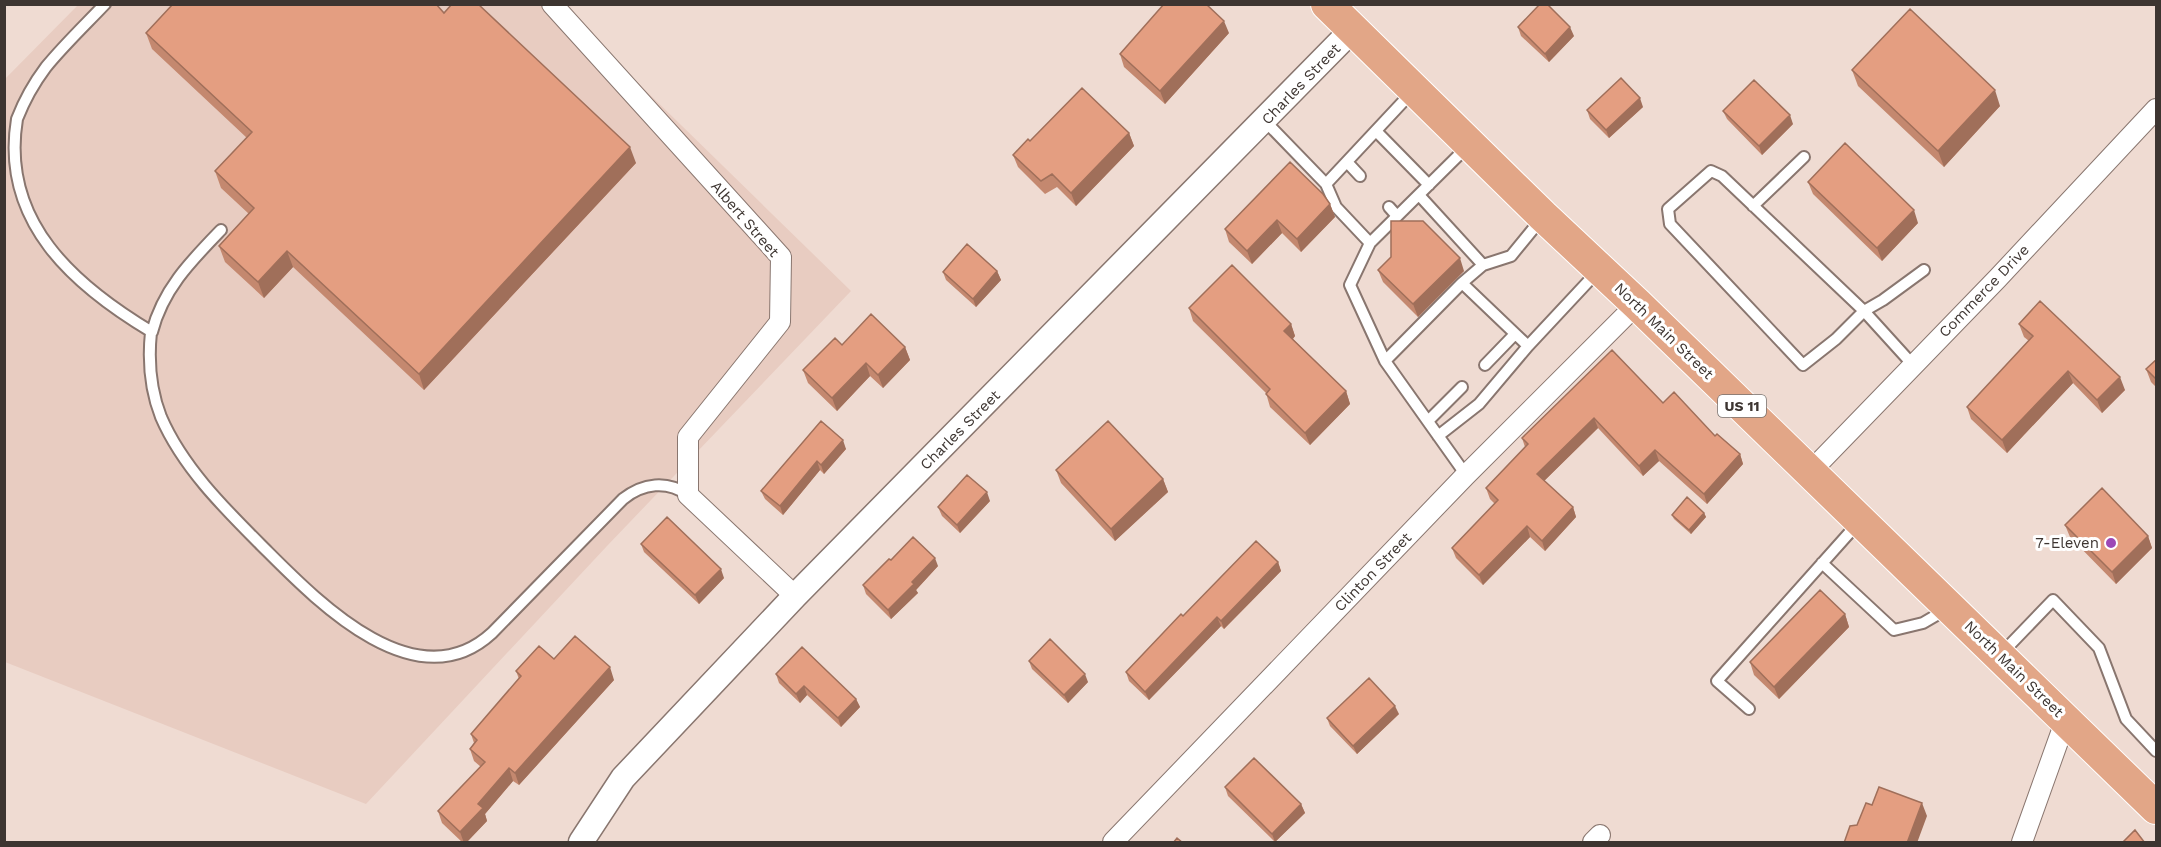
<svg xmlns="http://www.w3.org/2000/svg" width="2161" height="847" font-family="'Work Sans',sans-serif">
<rect width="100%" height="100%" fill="#efdbd2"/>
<path fill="#e8ccc1" d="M 78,5 L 558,5 L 851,291 L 607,546 L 366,804 L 5,662 L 4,80 Z"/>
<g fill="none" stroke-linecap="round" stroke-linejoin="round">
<defs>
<path id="service" d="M 105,4 C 85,25 64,45 46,67 C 34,83 24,101 17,119 C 0,222 75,286 152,332 C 163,289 191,261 221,230
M 1265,121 L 1326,184 L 1413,91
M 1376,131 L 1429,185
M 1347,162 L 1360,176
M 1326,184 L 1336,207 L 1370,243 L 1469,145
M 1419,195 L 1483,265
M 1753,206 L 1804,157
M 1389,207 L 1397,216
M 1370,243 L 1350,285 L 1385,361 L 1466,475
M 1462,283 L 1528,346 L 1598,271
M 151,332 C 148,361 150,389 161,417 C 183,468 226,510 265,549 C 317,601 416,703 492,633 L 623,499 C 643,483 667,480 688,495
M 1385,361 L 1462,283 L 1483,265 L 1511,256 L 1542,218
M 1485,365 L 1515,334
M 1913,365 L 1864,311 L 1836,339 L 1803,365 L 1670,224 L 1668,209 L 1711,171 L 1722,176 L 1864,311 L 1883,300 L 1924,270
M 1428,421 L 1462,387
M 1438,436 L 1479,404 L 1528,346
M 1822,563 L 1894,630 L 1923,623 L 1947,609
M 2001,654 L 2053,600 L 2099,648 L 2126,719 L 2156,751
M 1749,709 L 1717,681 L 1859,522"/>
<path id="minor" d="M 552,4 L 781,257 L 780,322 L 688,437 L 688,495 L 795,596
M 1810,472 L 1997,279 L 2156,109
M 1113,842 L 1466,475 L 1637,304
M 1593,842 L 1600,835
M 2022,842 L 2066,719"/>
<path id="tertiary" d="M 581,842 L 623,778 L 795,596 L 1353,29"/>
<path id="primary" d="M 1327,4 L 1543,216 L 1637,304 L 2156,808"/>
</defs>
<use href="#service" stroke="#89766f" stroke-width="14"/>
<use href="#minor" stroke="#89766f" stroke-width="22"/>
<use href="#tertiary" stroke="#89766f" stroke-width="27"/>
<use href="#primary" stroke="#fff" stroke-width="34"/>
<use href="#service" stroke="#fff" stroke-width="10"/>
<use href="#minor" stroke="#fff" stroke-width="20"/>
<use href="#tertiary" stroke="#fff" stroke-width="24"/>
<use href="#primary" stroke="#e2a687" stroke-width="32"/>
</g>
<path fill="#c4886f" d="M 444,13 L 636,163 L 424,390 L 293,267 L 264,298 L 225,262 L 219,246 L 249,214 L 221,188 L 215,171 L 247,138 L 152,49 L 146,33 Z
M 1518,27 L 1574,36 L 1549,62 L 1521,36 Z
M 1229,33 L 1165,104 L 1124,67 L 1120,54 Z
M 1852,70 L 2000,106 L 1944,167 L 1858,86 Z
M 1643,107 L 1609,138 L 1590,119 L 1587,110 Z
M 1723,111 L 1793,124 L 1762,155 L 1727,119 Z
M 1129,133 L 1134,146 L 1076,206 L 1057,187 L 1045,194 L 1018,167 L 1013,155 L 1030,141 Z
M 1808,182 L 1918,223 L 1882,261 L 1813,194 Z
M 1330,204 L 1335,217 L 1301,252 L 1282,233 L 1252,264 L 1229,242 L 1225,229 Z
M 1378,270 L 1464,271 L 1418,317 L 1383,282 Z
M 997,271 L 1001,280 L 976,307 L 946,280 L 943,272 Z
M 1189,308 L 1291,324 L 1295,336 L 1293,339 L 1346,391 L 1350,404 L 1310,445 L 1270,407 L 1266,393 L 1193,321 Z
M 2019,324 L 2125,390 L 2102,413 L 2073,383 L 2007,453 L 1971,419 L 1967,407 L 2029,341 L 2024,337 Z
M 842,345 L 905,347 L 910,360 L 883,388 L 870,376 L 837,411 L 808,383 L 803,370 Z
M 1612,350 L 1663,403 L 1715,436 L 1740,454 L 1743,464 L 1707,504 L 1659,461 L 1643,476 L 1598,428 L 1544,481 L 1573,507 L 1576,517 L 1545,551 L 1530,537 L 1483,585 L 1456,558 L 1452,548 L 1495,504 L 1490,499 L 1486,488 L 1525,447 L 1522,438 Z
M 2157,359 L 2157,388 L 2151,382 L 2146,369 Z
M 821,421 L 846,449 L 824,474 L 820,470 L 783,515 L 765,499 L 761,491 Z
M 1056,470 L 1163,479 L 1168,492 L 1115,541 L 1061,483 Z
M 990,501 L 960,533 L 942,516 L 938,507 Z
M 1704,513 L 1706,517 L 1691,534 L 1674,519 L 1672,515 Z
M 2065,525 L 2148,536 L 2152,548 L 2116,584 L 2070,537 Z
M 641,544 L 724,578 L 699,604 L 644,552 Z
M 891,560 L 938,566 L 916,590 L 918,593 L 891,619 L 866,594 L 863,585 Z
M 1278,562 L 1281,571 L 1224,629 L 1221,626 L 1149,700 L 1129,681 L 1126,672 L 1183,616 Z
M 1845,614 L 1849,627 L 1779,699 L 1754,675 L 1750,662 Z
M 554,659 L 614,680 L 519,785 L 513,781 L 485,814 L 487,821 L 466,843 L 463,843 L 442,823 L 438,811 L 481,767 L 474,761 L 470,749 L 474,743 L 471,734 L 519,679 L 516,671 Z
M 1029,661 L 1088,682 L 1068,703 L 1032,669 Z
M 776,674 L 856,699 L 860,707 L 841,727 L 807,695 L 800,703 L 779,683 Z
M 1399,714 L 1357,754 L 1330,726 L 1327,718 Z
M 1225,787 L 1301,804 L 1305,813 L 1275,842 L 1228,796 Z"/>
<path fill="#a06f5a" d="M 1224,21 L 1229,33 L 1165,104 L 1160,91 Z
M 1570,27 L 1574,36 L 1549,62 L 1545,54 Z
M 1995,90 L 2000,106 L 1944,167 L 1938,151 Z
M 1640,98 L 1643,107 L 1609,138 L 1606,130 Z
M 1790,115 L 1793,124 L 1762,155 L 1759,146 Z
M 1129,133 L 1134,146 L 1076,206 L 1071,193 Z
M 630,147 L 636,163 L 424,390 L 419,374 Z
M 1330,204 L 1335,217 L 1301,252 L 1297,239 Z
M 1914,210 L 1918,223 L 1882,261 L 1877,248 Z
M 1277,220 L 1282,233 L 1252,264 L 1247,251 Z
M 287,251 L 293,267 L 264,298 L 258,282 Z
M 1460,258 L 1464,271 L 1418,317 L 1413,304 Z
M 997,271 L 1001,280 L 976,307 L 973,299 Z
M 1291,324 L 1295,336 L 1289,343 L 1284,331 Z
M 905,347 L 910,360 L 883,388 L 878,375 Z
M 866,363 L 870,376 L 837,411 L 832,398 Z
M 2068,371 L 2073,383 L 2007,453 L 2002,440 Z
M 2120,377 L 2125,390 L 2102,413 L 2097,400 Z
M 1346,391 L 1350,404 L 1310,445 L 1305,433 Z
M 1594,418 L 1598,428 L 1541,484 L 1537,474 Z
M 843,440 L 846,449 L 824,474 L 821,465 Z
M 1655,450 L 1659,461 L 1643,476 L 1639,466 Z
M 1740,454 L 1743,464 L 1707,504 L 1704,494 Z
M 817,461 L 820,470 L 783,515 L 780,506 Z
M 1163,479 L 1168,492 L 1115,541 L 1111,529 Z
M 987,492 L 990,501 L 960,533 L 957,525 Z
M 1573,507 L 1576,517 L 1545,551 L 1542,541 Z
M 1704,513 L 1706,517 L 1691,534 L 1689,530 Z
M 1527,526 L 1530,537 L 1483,585 L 1479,575 Z
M 2148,536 L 2152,548 L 2116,584 L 2112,572 Z
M 935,558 L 938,566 L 916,590 L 918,593 L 891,619 L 888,610 L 912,582 Z
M 1278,562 L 1281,571 L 1224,629 L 1221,621 Z
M 721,569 L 724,578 L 699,604 L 695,595 Z
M 1845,614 L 1849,627 L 1779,699 L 1774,687 Z
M 1217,617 L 1221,626 L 1149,700 L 1145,692 Z
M 610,667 L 614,680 L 519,785 L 515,773 Z
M 1085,674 L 1088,682 L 1068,703 L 1064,695 Z
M 804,686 L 807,695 L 800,703 L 796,694 Z
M 856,699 L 860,707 L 841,727 L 838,718 Z
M 1395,706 L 1399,714 L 1357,754 L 1353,746 Z
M 509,768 L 513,781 L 485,814 L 487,821 L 466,843 L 464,843 L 460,832 L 478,804 Z
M 1922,803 L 1927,816 L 1917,843 L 1907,843 Z
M 1301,804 L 1305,813 L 1275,842 L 1272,834 Z"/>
<path fill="#e49e81" stroke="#a06f5a" stroke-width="1.5" d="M 173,4 L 436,4 L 444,13 L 452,4 L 478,4 L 630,147 L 419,374 L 287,251 L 258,282 L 219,246 L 254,208 L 215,171 L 252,132 L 146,33 Z
M 1164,4 L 1206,4 L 1224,21 L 1160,91 L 1120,54 Z
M 1540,4 L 1547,4 L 1570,27 L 1545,54 L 1518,27 Z
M 1910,9 L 1995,90 L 1938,151 L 1852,70 Z
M 1621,78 L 1640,98 L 1606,130 L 1587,110 Z
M 1754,80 L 1790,115 L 1759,146 L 1723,111 Z
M 1082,88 L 1129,133 L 1071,193 L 1052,174 L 1041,181 L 1013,155 L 1028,139 L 1030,141 Z
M 1845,143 L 1914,210 L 1877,248 L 1808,182 Z
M 1290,162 L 1323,194 L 1330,204 L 1297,239 L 1277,220 L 1247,251 L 1225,229 Z
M 1391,221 L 1423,221 L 1460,258 L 1413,304 L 1378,270 L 1391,257 Z
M 967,244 L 997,271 L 973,299 L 943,272 Z
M 1232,265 L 1291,324 L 1284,331 L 1346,391 L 1305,433 L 1266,394 L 1270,389 L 1189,308 Z
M 2040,301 L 2120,377 L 2097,400 L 2068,371 L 2002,440 L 1967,407 L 2033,336 L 2019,324 Z
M 871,314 L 905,347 L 878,375 L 866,363 L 832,398 L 803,370 L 835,338 L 842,345 Z
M 1612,350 L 1663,403 L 1674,392 L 1715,436 L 1717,434 L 1740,454 L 1704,494 L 1655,450 L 1639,466 L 1594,418 L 1537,474 L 1573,507 L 1542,541 L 1527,526 L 1479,575 L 1452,548 L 1498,500 L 1486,488 L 1528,444 L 1522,438 Z
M 2157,359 L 2157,380 L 2146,369 Z
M 821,421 L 843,440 L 821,465 L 817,461 L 780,506 L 761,491 Z
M 1108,421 L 1163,479 L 1111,529 L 1056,470 Z
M 967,475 L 987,492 L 957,525 L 938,507 Z
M 2102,488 L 2148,536 L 2112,572 L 2065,525 Z
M 1687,497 L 1704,513 L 1689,530 L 1672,515 Z
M 667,517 L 721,569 L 695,595 L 641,544 Z
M 913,537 L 935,558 L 912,582 L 914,584 L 888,610 L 863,585 L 889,559 L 891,560 Z
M 1256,541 L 1278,562 L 1221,621 L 1217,617 L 1145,692 L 1126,672 L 1181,614 L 1183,616 Z
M 1820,590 L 1845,614 L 1774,687 L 1750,662 Z
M 575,636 L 610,667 L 515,773 L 509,768 L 478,804 L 483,808 L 460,832 L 438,811 L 485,762 L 470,749 L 477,740 L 471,734 L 521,676 L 516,671 L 539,646 L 554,659 Z
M 1050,639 L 1085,674 L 1064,695 L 1029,661 Z
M 802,647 L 856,699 L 838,718 L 804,686 L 796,694 L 776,674 Z
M 1369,678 L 1395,706 L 1353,746 L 1327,718 Z
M 1254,758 L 1301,804 L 1272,834 L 1225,787 Z
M 1879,787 L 1922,803 L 1907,843 L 1844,843 L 1850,826 L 1857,825 L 1866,803 L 1872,805 Z
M 2135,830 L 2145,843 L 2122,843 Z
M 1177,838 L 1183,843 L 1173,843 Z"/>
<circle fill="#9c48b6" stroke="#fff" stroke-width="2" cx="2111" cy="543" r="6"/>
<g text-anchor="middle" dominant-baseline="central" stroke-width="6" stroke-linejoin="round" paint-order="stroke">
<rect fill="#fff" stroke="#77726f" stroke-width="1.5" x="1718" y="395" width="48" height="22" rx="4.5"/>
<g font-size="14" font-weight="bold" fill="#3d3531">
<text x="1742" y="406">US 11</text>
</g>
<g font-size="15" fill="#3d3531" stroke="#fff">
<text transform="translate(1301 84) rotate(-46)">Charles Street</text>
<text transform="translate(745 219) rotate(49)">Albert Street</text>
<text transform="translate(1984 291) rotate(-46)">Commerce Drive</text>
<text transform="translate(1664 331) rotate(44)">North Main Street</text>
<text transform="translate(960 430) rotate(-45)">Charles Street</text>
<text transform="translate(1373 572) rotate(-46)">Clinton Street</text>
<text transform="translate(2014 669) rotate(44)">North Main Street</text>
</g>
<g font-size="15" fill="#3d3531" stroke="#fff" text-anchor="end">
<text x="2099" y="543">7-Eleven</text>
</g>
</g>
<rect width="2161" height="847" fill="none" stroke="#3d3531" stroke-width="12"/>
</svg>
